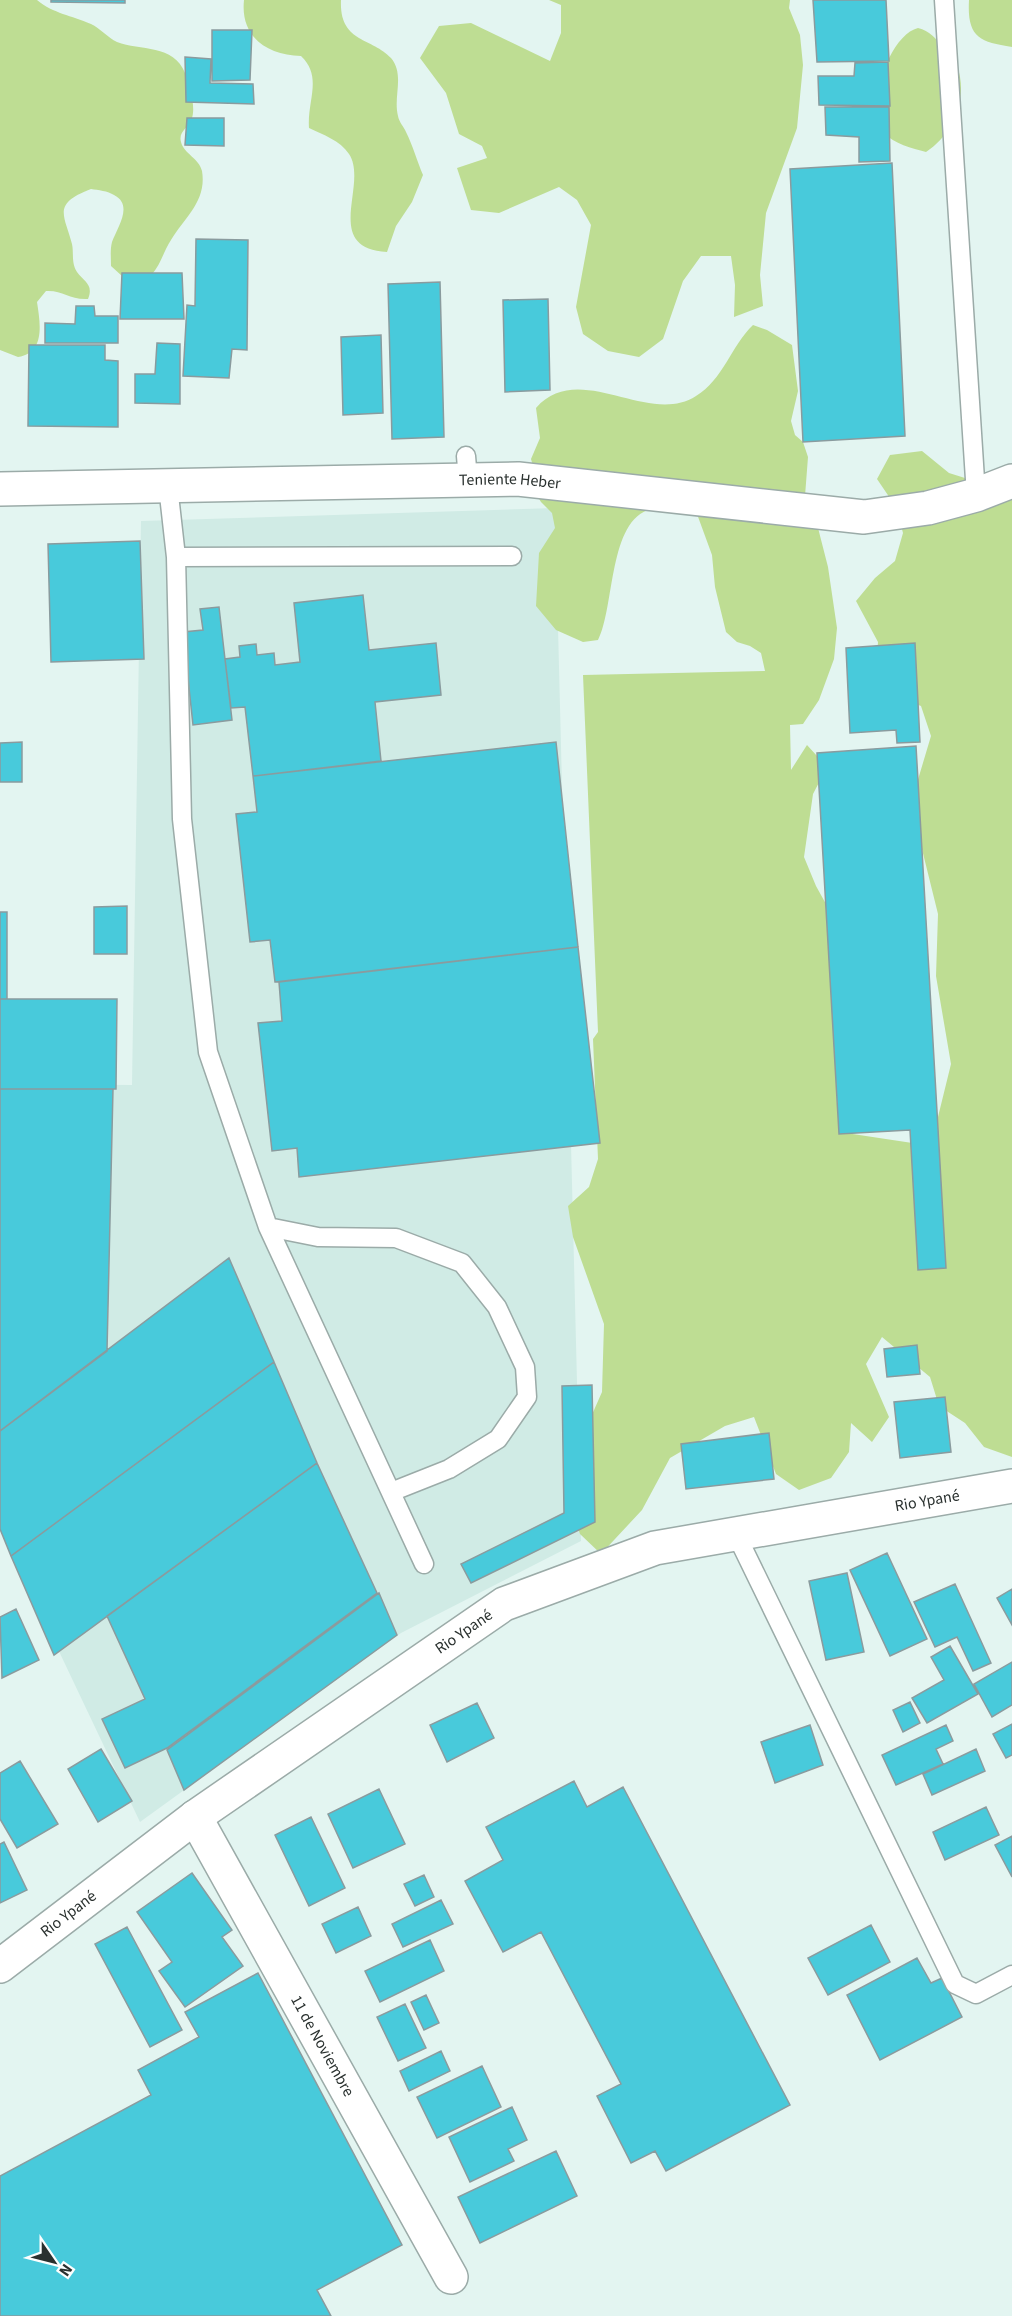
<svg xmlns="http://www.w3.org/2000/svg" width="1012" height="2316" font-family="'Source Sans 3',sans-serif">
<rect width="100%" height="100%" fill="#e3f5f1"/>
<path fill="#d0ebe5" d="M 555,508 L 581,1541 L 401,1633 L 140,1822 L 0,1527 L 0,1084 L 132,1085 L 141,521 Z"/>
<path fill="#bedd93" d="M 0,0 L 37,0 C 54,14 71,15 91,24 C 100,28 108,38 117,42 C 140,51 174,44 185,73 C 189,86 196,105 192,118 C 189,128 178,131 181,142 C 184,154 199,158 202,171 C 207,201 185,217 171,240 C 163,252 161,265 151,275 L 122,276 L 111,266 C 111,258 110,250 112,242 C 117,228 134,205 114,195 C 108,191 98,190 91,189 C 52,204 64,214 72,244 C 74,253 71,263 77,272 C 84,282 94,284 88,299 C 69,300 63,290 46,291 L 37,302 C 40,322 46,353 18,357 L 0,350 Z
M 244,0 L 341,0 C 339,43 372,37 391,58 C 405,75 393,96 398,116 C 399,122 404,127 406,132 C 413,146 417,161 423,175 L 412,202 L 396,226 L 387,252 C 321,248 369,184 349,154 C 340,140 323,135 309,128 C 307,100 323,77 301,56 C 267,55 240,37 244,0 Z
M 549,0 L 790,0 L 789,8 L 800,35 L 803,65 L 797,128 L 766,213 L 760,275 L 763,306 L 734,317 L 735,285 L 731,256 L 701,256 L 683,281 L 663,339 L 639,357 L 608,351 L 583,334 L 576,307 L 591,225 L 577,200 L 559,187 L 499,213 L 471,210 L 457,168 L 487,158 L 482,146 L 459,134 L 446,93 L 420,58 L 439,26 L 471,23 L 550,61 L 561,33 L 561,5 Z
M 969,0 L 1012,0 L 1012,47 C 978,42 967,36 969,0 Z
M 918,28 C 930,31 935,38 943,47 C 947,53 955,59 957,66 C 969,98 953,135 926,152 C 912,148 894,144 884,133 C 864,108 889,35 918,28 Z
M 753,325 L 767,330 L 792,345 L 798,391 L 791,421 L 795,435 L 803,442 L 808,457 L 805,496 L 817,524 L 828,567 L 837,628 L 834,659 L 819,700 L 803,724 L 790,725 L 791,770 L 807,745 L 827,767 L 813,794 L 804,857 L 816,886 L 847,942 L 835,1039 L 837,1104 L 846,1133 L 919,1144 L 937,1121 L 951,1064 L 936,976 L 938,914 L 916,825 L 914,793 L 931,736 L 921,706 L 893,695 L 876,672 L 878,642 L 856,601 L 875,578 L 895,561 L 903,533 L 896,507 L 877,479 L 890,455 L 922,451 L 949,473 L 1000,489 L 1012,490 L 1012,1457 L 984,1447 L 965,1423 L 939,1406 L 930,1377 L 882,1337 L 866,1364 L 889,1417 L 872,1442 L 851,1423 L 849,1452 L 831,1478 L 799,1490 L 776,1474 L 754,1417 L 725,1426 L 670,1458 L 642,1510 L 601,1554 L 580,1534 L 569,1501 L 579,1444 L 602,1392 L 604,1324 L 573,1237 L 568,1206 L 589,1187 L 598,1159 L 593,1039 L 598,1032 L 583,675 L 765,671 L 761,653 L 750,646 L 737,642 L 726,632 L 715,587 L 712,555 L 697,514 C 683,512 664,506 651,509 C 608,520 615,607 598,640 L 583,642 L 556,630 L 536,606 L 539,553 L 555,528 L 552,513 L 541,502 L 533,489 L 535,473 L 531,459 L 540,438 L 536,408 C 579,359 648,427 696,396 C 723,380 731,346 753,325 Z"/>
<path fill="#48cadb" stroke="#8a9b9e" stroke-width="1.5" d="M 51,0 L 125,0 L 125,3 L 51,2 Z
M 813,0 L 886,0 L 889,61 L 817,62 Z
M 212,30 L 252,30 L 250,80 L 212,81 Z
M 185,57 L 211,59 L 210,83 L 253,84 L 254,104 L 186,102 Z
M 888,62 L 890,106 L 819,105 L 818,76 L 854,76 L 855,63 Z
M 825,107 L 889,107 L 890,161 L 859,162 L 859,137 L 826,135 Z
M 187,118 L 224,118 L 224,146 L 185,145 Z
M 892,163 L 905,436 L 803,442 L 790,169 Z
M 196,239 L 248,240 L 247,350 L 232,349 L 229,378 L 183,376 L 187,305 L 195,306 Z
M 122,273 L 182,273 L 184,319 L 120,319 Z
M 440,282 L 444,437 L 392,439 L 388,284 Z
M 548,299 L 550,390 L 505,392 L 503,300 Z
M 76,306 L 94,306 L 95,316 L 118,316 L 118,343 L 45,343 L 45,323 L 75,324 Z
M 381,335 L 383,413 L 343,415 L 341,337 Z
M 157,343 L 180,344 L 180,404 L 135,403 L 135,374 L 155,374 Z
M 29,345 L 105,345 L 105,360 L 118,361 L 118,427 L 28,426 Z
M 140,541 L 144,659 L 51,662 L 48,544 Z
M 363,595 L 369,650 L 436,643 L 441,695 L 375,702 L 381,761 L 253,776 L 245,707 L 231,708 L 225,659 L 240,657 L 239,646 L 256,644 L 257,655 L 274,653 L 275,665 L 300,662 L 294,603 Z
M 219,607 L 232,720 L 193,725 L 183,632 L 203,630 L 200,609 Z
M 915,643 L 920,742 L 897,743 L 896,730 L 850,733 L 846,648 Z
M 22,742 L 22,782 L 0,782 L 0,743 Z
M 556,742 L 578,947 L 275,982 L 270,940 L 250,942 L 236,814 L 257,812 L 253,776 Z
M 916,746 L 946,1268 L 918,1270 L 910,1130 L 839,1134 L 817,753 Z
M 127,906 L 127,954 L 94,954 L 94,907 Z
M 0,912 L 7,912 L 7,999 L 0,999 Z
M 578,947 L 600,1143 L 299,1177 L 297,1148 L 272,1151 L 258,1023 L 282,1021 L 279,982 Z
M 0,999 L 117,999 L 116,1089 L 0,1089 Z
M 0,1089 L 113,1089 L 107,1351 L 0,1431 Z
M 229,1258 L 274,1362 L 11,1556 L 0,1529 L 0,1431 Z
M 917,1345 L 920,1374 L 887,1377 L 884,1349 Z
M 274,1362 L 317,1463 L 54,1655 L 11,1556 Z
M 592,1385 L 595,1522 L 471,1583 L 461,1564 L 564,1513 L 562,1386 Z
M 945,1397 L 951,1452 L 900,1458 L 894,1402 Z
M 769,1433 L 774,1479 L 686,1489 L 681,1444 Z
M 317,1463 L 377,1593 L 167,1748 L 125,1768 L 102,1719 L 145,1699 L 107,1616 Z
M 887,1553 L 927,1639 L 890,1656 L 850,1570 Z
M 847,1573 L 864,1652 L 826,1660 L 809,1581 Z
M 955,1584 L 991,1663 L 973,1671 L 957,1637 L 935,1647 L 914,1602 Z
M 1012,1589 L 1012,1625 L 997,1598 Z
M 379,1593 L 397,1635 L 184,1790 L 167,1750 Z
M 16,1609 L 39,1660 L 2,1678 L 0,1617 Z
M 950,1646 L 978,1694 L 927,1723 L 912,1698 L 944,1680 L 931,1657 Z
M 1012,1662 L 1012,1705 L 992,1717 L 974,1684 Z
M 910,1702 L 920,1723 L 903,1732 L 893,1710 Z
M 477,1703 L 494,1738 L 447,1762 L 430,1725 Z
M 1012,1724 L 1012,1755 L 1006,1758 L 993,1734 Z
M 810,1725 L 823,1765 L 775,1783 L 761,1742 Z
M 946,1725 L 953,1741 L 936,1749 L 943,1764 L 896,1785 L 882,1755 Z
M 101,1749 L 132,1801 L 98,1822 L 68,1769 Z
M 976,1749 L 985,1771 L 932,1795 L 923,1774 Z
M 20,1761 L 58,1824 L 17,1848 L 0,1819 L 0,1773 Z
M 574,1781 L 587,1807 L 623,1787 L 790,2105 L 666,2171 L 655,2151 L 631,2163 L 597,2096 L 621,2084 L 541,1932 L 503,1952 L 465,1881 L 503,1860 L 486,1827 Z
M 379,1789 L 405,1844 L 353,1868 L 328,1814 Z
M 986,1807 L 999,1835 L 945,1860 L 933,1832 Z
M 311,1817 L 345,1888 L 309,1906 L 275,1835 Z
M 1012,1836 L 1012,1877 L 995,1845 Z
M 4,1842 L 27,1890 L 0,1903 L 0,1844 Z
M 192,1873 L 232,1930 L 222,1937 L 243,1966 L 185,2007 L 159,1971 L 172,1962 L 137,1912 Z
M 424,1875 L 434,1897 L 415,1906 L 404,1884 Z
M 441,1900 L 453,1924 L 403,1947 L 392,1924 Z
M 358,1907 L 371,1936 L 336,1953 L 322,1924 Z
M 871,1925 L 890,1962 L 828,1995 L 808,1958 Z
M 127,1927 L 182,2030 L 150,2047 L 95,1944 Z
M 430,1940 L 444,1971 L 380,2002 L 365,1971 Z
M 917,1958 L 931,1983 L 942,1978 L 962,2017 L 880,2060 L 847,1995 Z
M 258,1973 L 402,2245 L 317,2290 L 331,2316 L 0,2316 L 0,2176 L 151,2095 L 138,2070 L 199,2037 L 185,2012 Z
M 426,1995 L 439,2023 L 424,2030 L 411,2002 Z
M 405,2004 L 426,2048 L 398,2061 L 377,2017 Z
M 441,2051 L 450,2071 L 409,2091 L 400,2071 Z
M 482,2066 L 501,2107 L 437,2138 L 417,2097 Z
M 512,2107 L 527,2140 L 508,2149 L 514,2161 L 470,2182 L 449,2137 Z
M 556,2151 L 577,2196 L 480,2243 L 458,2197 Z"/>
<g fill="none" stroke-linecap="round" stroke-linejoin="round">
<defs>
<path id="lane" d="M 944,0 L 976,495
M 466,456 L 468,480
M 168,486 L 176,557 L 182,819 L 208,1052 L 268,1227 L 424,1564
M 176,557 L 512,556
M 268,1227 L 318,1237 L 396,1238 L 462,1263 L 497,1307 L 525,1367 L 527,1397 L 498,1439 L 449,1469 L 391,1492
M 736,1534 L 955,1984 L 976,1994 L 1012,1975"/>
<g id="street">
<path id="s1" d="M 0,489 L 518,479 L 864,517 L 928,508 L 976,495 L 1012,481"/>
<path id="s2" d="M 195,1817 L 451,2277"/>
<path id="s3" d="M 0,1966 L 195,1817 L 504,1604 L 655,1548 L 1012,1486"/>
</g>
</defs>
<use href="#lane" stroke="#9baba8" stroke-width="21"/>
<use href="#street" stroke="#9baba8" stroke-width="36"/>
<use href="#lane" stroke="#fff" stroke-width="18"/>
<use href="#street" stroke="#fff" stroke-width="33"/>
</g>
<g text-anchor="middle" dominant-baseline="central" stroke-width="5" stroke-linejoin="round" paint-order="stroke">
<g font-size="16" fill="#2a312f" stroke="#fbfefe">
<text stroke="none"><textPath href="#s1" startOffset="510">Teniente Heber</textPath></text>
<text stroke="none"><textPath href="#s3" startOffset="1058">Rio Ypané</textPath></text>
<text stroke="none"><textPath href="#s3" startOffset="572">Rio Ypané</textPath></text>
<text stroke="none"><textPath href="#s3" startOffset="86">Rio Ypané</textPath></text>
<text stroke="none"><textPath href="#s2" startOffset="262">11 de Noviembre</textPath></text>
</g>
</g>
<g transform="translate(54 2262) rotate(125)" stroke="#fbfefe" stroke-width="4.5" paint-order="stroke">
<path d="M0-4.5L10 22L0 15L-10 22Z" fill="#2a312f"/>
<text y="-9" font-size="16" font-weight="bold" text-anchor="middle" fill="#2a312f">N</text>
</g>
</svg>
